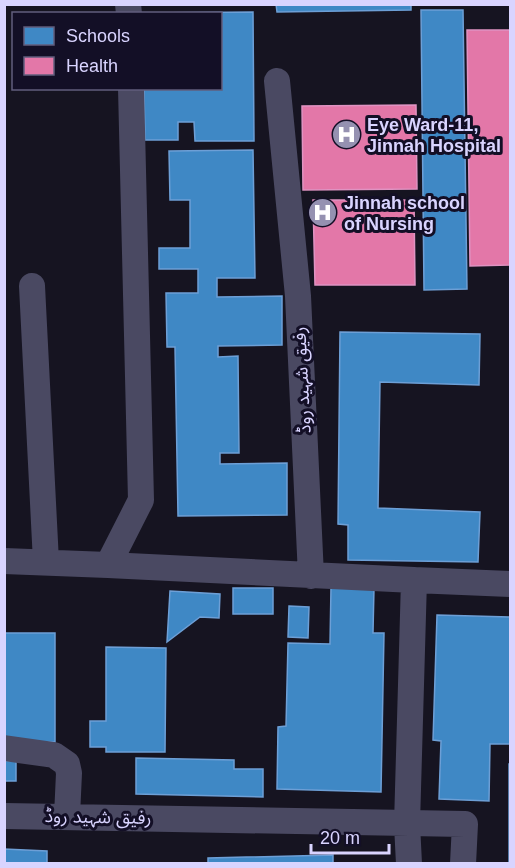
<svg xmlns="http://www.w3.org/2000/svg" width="515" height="868" font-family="Arial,'Noto Sans Arabic',sans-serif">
<rect width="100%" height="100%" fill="#161421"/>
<path fill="#3f88c5" stroke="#6d9fd6" stroke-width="1.5" d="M 276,4 L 411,4 L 411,10 L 277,12 Z
M 421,10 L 463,10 L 467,289 L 424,290 Z
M 253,12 L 254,141 L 195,141 L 194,122 L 178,122 L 178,140 L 145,140 L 144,88 L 220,88 L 220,14 L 143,13 Z
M 253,150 L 255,278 L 217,278 L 217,297 L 282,296 L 282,345 L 218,346 L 218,357 L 238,356 L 239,453 L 220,453 L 220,464 L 287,463 L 287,515 L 178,516 L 175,347 L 167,347 L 166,293 L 198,293 L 198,269 L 159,269 L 159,248 L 190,248 L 190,200 L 170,200 L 169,151 Z
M 340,332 L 480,334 L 479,385 L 380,382 L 378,508 L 480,512 L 478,562 L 348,560 L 348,525 L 338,524 Z
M 331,587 L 374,588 L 373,633 L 384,633 L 381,792 L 277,789 L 278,727 L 286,726 L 288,643 L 330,644 Z
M 233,588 L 273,588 L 273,614 L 233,614 Z
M 170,591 L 220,594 L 219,618 L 200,617 L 167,642 Z
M 289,606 L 309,607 L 308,638 L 288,637 Z
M 437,615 L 510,617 L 510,764 L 510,744 L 490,744 L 489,801 L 439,799 L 441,741 L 433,740 Z
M 4,633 L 55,633 L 55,742 L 4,742 Z
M 106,647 L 166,648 L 165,752 L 106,752 L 106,747 L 90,747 L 90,721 L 106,721 Z
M 136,758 L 234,760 L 234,769 L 263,769 L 263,797 L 136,794 Z
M 4,761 L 16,761 L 16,781 L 4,781 Z
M 509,764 L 510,764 L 510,864 L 509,864 Z
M 4,849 L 47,851 L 47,864 L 4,864 Z
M 333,855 L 333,864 L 208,864 L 208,858 Z"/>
<path fill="#e377a8" stroke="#e093c2" stroke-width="1.5" d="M 467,30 L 510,30 L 510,265 L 470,266 Z
M 416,105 L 417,189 L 303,190 L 302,106 Z
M 313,200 L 414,200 L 415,285 L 315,285 Z"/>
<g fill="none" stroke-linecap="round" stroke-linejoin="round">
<path stroke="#4a4962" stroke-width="26" d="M 128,4 L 129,14
M 277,81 L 298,296 L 311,576
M 32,286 L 46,562
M 4,561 L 108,565 L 141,500 L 131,88
M 108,565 L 414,580 L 407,824 L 409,864
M 414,580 L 510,584
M 4,748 L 54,755 L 67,764 L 69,773 L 67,816
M 4,816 L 465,824 L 463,864"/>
</g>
<defs>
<symbol id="hospital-disc" viewBox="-11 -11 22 22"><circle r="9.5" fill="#9591b1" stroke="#130f26"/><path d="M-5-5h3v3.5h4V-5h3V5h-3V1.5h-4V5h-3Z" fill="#fff"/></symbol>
</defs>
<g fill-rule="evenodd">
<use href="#hospital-disc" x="330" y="118" width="33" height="33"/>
<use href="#hospital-disc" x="306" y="196" width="33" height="33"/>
</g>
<g text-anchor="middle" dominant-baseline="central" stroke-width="6" stroke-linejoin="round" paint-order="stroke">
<g font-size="18" font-weight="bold" fill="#d9d4ff" stroke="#130f26" text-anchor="start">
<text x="367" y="125">Eye Ward-11,<tspan x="367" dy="21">Jinnah Hospital</tspan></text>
<text x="344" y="203">Jinnah school<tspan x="344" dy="21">of Nursing</tspan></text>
</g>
<g font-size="18" fill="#d9d4ff" stroke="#130f26">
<text transform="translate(302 380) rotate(-93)">رفیق شہید روڈ</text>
<text transform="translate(98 817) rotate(1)">رفیق شہید روڈ</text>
</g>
</g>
<rect width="515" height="868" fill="none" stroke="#d9d4ff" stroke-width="12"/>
<rect x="12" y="12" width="210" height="78" fill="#130f26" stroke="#625e7d" stroke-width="1.5"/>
<rect x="24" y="27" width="30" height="18" fill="#3f88c5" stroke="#625e7d" stroke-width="1.5"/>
<text x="66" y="42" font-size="18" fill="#d9d4ff">Schools</text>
<rect x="24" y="57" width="30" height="18" fill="#e377a8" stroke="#625e7d" stroke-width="1.5"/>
<text x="66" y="72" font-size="18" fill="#d9d4ff">Health</text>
<path d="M311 844v9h78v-9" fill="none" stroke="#d9d4ff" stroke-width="3"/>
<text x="320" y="844" font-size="18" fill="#d9d4ff" stroke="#130f26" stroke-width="4.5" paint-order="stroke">20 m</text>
</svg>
